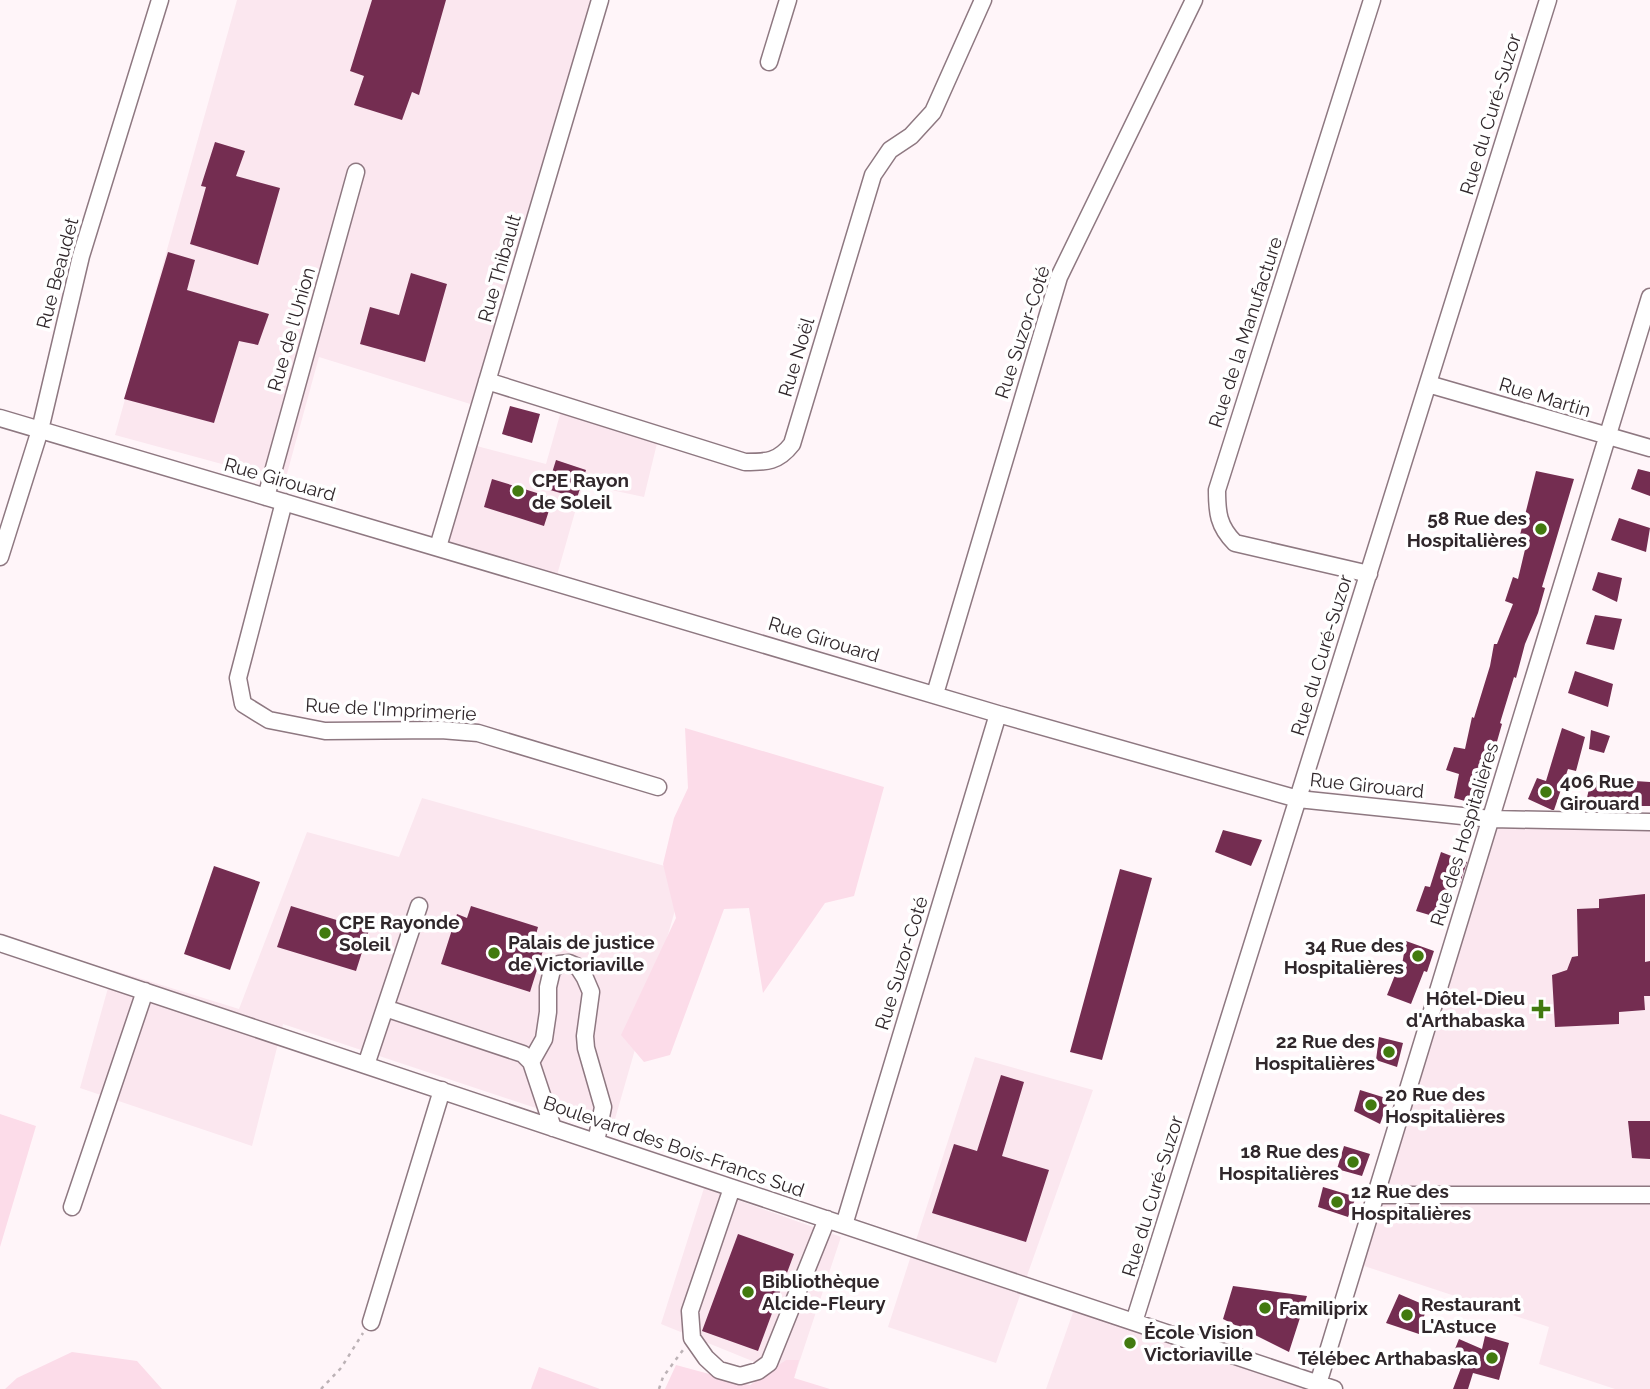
<svg xmlns="http://www.w3.org/2000/svg" width="1650" height="1389" font-family="Raleway,sans-serif">
<rect width="100%" height="100%" fill="#fff5f9"/>
<path fill="#fbe7ef" d="M 237,0 L 600,0 L 480,407 L 319,357 L 285,481 L 115,435 Z
M 563,404 L 660,431 L 644,497 L 583,484 L 555,582 L 438,547 L 469,444 L 546,464 Z
M 422,798 L 686,872 L 611,1133 L 283,1024 L 252,1146 L 80,1088 L 113,970 L 239,1009 L 307,832 L 399,857 Z
M 1491,819 L 1650,822 L 1650,1389 L 1615,1389 L 1539,1364 L 1549,1327 L 1355,1263 Z
M 975,1057 L 1093,1090 L 996,1363 L 888,1327 Z
M 704,1188 L 841,1237 L 794,1378 L 661,1324 Z
M 1077,1301 L 1317,1389 L 1046,1389 Z"/>
<path fill="#fcdce9" d="M 685,728 L 884,787 L 854,896 L 825,903 L 763,993 L 749,908 L 724,909 L 670,1055 L 644,1062 L 621,1035 L 676,918 L 663,864 L 674,818 L 688,788 Z
M 0,1114 L 36,1126 L 0,1247 Z
M 72,1352 L 137,1361 L 162,1389 L 5,1389 L 17,1378 Z
M 786,1360 L 799,1360 L 794,1378 L 830,1389 L 665,1389 L 676,1365 L 750,1385 Z
M 539,1367 L 600,1389 L 531,1389 Z"/>
<path fill="#742d51" d="M 372,0 L 446,0 L 419,95 L 412,92 L 402,120 L 354,105 L 364,76 L 350,71 Z
M 215,142 L 245,151 L 236,176 L 280,188 L 258,265 L 190,244 L 206,187 L 201,186 Z
M 168,252 L 195,260 L 187,290 L 269,314 L 258,345 L 239,341 L 214,423 L 124,399 Z
M 411,273 L 447,284 L 425,362 L 360,344 L 370,307 L 399,315 Z
M 510,406 L 540,414 L 532,443 L 502,434 Z
M 556,460 L 586,470 L 577,498 L 547,489 Z
M 1638,469 L 1650,472 L 1650,496 L 1631,489 Z
M 1536,471 L 1574,479 L 1542,587 L 1545,588 L 1538,613 L 1525,644 L 1516,678 L 1514,677 L 1500,723 L 1502,724 L 1496,745 L 1489,743 L 1475,782 L 1484,784 L 1476,804 L 1454,798 L 1459,774 L 1446,770 L 1454,747 L 1465,749 L 1472,717 L 1474,718 L 1490,666 L 1494,644 L 1497,644 L 1513,604 L 1505,601 L 1513,577 L 1518,579 L 1527,541 L 1519,539 Z
M 492,479 L 553,498 L 544,526 L 484,507 Z
M 1619,518 L 1650,528 L 1646,552 L 1611,540 Z
M 1598,572 L 1622,578 L 1617,602 L 1592,590 Z
M 1595,615 L 1622,619 L 1614,650 L 1586,644 Z
M 1575,671 L 1613,684 L 1608,707 L 1568,693 Z
M 1562,728 L 1585,737 L 1576,771 L 1568,769 L 1554,810 L 1552,810 L 1528,799 L 1537,778 L 1546,781 Z
M 1591,730 L 1610,736 L 1604,753 L 1589,749 Z
M 1591,780 L 1619,784 L 1620,780 L 1650,782 L 1650,806 L 1608,806 L 1586,802 Z
M 1223,830 L 1262,840 L 1251,866 L 1215,852 Z
M 1441,852 L 1467,862 L 1460,883 L 1453,881 L 1443,919 L 1416,911 L 1425,886 L 1430,887 Z
M 214,866 L 260,882 L 230,970 L 184,954 Z
M 1120,869 L 1152,878 L 1102,1060 L 1070,1052 Z
M 1645,894 L 1645,962 L 1650,961 L 1650,996 L 1644,996 L 1645,1010 L 1619,1012 L 1619,1024 L 1555,1027 L 1552,975 L 1567,970 L 1572,957 L 1578,956 L 1577,909 L 1599,908 L 1599,899 Z
M 291,906 L 369,930 L 356,971 L 277,947 Z
M 471,906 L 538,927 L 535,938 L 546,941 L 530,992 L 441,964 L 457,914 L 467,918 Z
M 1406,941 L 1434,951 L 1427,972 L 1424,971 L 1411,1004 L 1387,995 L 1397,970 L 1401,971 Z
M 1379,1037 L 1403,1043 L 1397,1067 L 1376,1060 Z
M 1001,1075 L 1024,1082 L 1002,1156 L 1049,1170 L 1026,1242 L 932,1213 L 954,1144 L 977,1151 Z
M 1360,1090 L 1389,1099 L 1380,1124 L 1354,1111 Z
M 1628,1121 L 1650,1121 L 1650,1159 L 1632,1158 Z
M 1344,1146 L 1370,1154 L 1362,1176 L 1337,1169 Z
M 1323,1187 L 1356,1197 L 1348,1217 L 1318,1207 Z
M 738,1234 L 794,1254 L 758,1351 L 702,1331 Z
M 1233,1286 L 1307,1296 L 1289,1352 L 1223,1319 Z
M 1399,1294 L 1427,1306 L 1419,1334 L 1386,1323 Z
M 1485,1336 L 1509,1343 L 1499,1380 L 1473,1373 L 1468,1389 L 1453,1389 L 1464,1360 L 1453,1354 L 1459,1339 L 1482,1349 Z"/>
<g fill="none" stroke-linecap="round" stroke-linejoin="round">
<defs>
<path id="minor" d="M 769,62 L 788,0
M 487,381 L 745,462 C 767,462 778,462 792,444 L 873,175 L 890,150 L 911,136 L 933,112 L 983,0
M 1428,384 L 1650,448
M 0,418 L 998,714 L 1298,799 L 1491,819 L 1650,822
M 266,497 L 356,172
M 284,502 L 238,678 L 243,704 L 269,720 L 325,731 L 441,730 L 478,733 L 658,787
M 438,547 L 600,0
M 0,557 L 40,430 L 81,256 L 160,0
M 1369,574 L 1235,543 C 1218,526 1217,512 1217,490 L 1372,0
M 935,694 L 1059,277 L 1194,0
M 0,943 L 1334,1389
M 385,1008 L 523,1054 L 531,1062 L 553,1128
M 531,1062 L 544,1039 L 548,1012 L 548,987 L 552,970 L 559,964 L 569,963 L 578,967 L 585,978 L 591,992 L 585,1036 L 586,1048 L 603,1107 L 596,1142
M 366,1065 L 419,906
M 732,1188 L 690,1311 L 692,1338 L 706,1358 L 719,1370 L 740,1376 L 758,1371 L 769,1363 L 827,1219
M 1376,1195 L 1650,1195
M 72,1207 L 145,991
M 844,1225 L 998,714
M 371,1322 L 442,1090
M 1134,1322 L 1548,0
M 1318,1384 L 1650,297"/>
</defs>
<use href="#minor" stroke="#8e7881" stroke-width="19"/>
<path stroke="#bcb2b6" stroke-width="2.5" stroke-dasharray="3.5 5" stroke-linecap="butt" d="M 321,1389 L 341,1368 L 363,1333
M 659,1389 L 663,1377 L 683,1350"/>
<use href="#minor" stroke="#fff" stroke-width="16"/>
</g>
<g fill="#427a0f" stroke="#fff" stroke-width="2.5">
<circle cx="518" cy="491" r="7"/>
<circle cx="1541" cy="529" r="7"/>
<circle cx="1546" cy="792" r="7"/>
<circle cx="325" cy="933" r="7"/>
<circle cx="494" cy="953" r="7"/>
<circle cx="1418" cy="956" r="7"/>
<path d="M1537.5 998.5h7v7h7v7h-7v7h-7v-7h-7v-7h7z"/>
<circle cx="1389" cy="1052" r="7"/>
<circle cx="1371" cy="1105" r="7"/>
<circle cx="1353" cy="1162" r="7"/>
<circle cx="1337" cy="1202" r="7"/>
<circle cx="748" cy="1292" r="7"/>
<circle cx="1265" cy="1308" r="7"/>
<circle cx="1407" cy="1315" r="7"/>
<circle cx="1130" cy="1343" r="7"/>
<circle cx="1492" cy="1358" r="7"/>
</g>
<g text-anchor="middle" dominant-baseline="central" stroke-width="7" stroke-linejoin="round" paint-order="stroke">
<g font-size="19" fill="#30272b" stroke="#fff">
<text transform="translate(1490 114) rotate(-73)">Rue du Curé-Suzor</text>
<text transform="translate(499 268) rotate(-74)">Rue Thibault</text>
<text transform="translate(57 273) rotate(-75)">Rue Beaudet</text>
<text transform="translate(291 329) rotate(-74)">Rue de l'Union</text>
<text transform="translate(1022 332) rotate(-72)">Rue Suzor-Coté</text>
<text transform="translate(1245 332) rotate(-72)">Rue de la Manufacture</text>
<text transform="translate(796 357) rotate(-73)">Rue Noël</text>
<text transform="translate(1545 397) rotate(17)">Rue Martin</text>
<text transform="translate(280 479) rotate(16)">Rue Girouard</text>
<text transform="translate(824 639) rotate(17)">Rue Girouard</text>
<text transform="translate(1321 655) rotate(-73)">Rue du Curé-Suzor</text>
<text transform="translate(391 709) rotate(3)">Rue de l'Imprimerie</text>
<text transform="translate(1367 785) rotate(6)">Rue Girouard</text>
<text transform="translate(1464 834) rotate(-73)">Rue des Hospitalières</text>
<text transform="translate(901 963) rotate(-73)">Rue Suzor-Coté</text>
<text transform="translate(674 1146) rotate(19)">Boulevard des Bois-Francs Sud</text>
<text transform="translate(1152 1196) rotate(-73)">Rue du Curé-Suzor</text>
</g>
<g font-size="19" font-weight="bold" fill="#30272b" stroke="#fff" text-anchor="start">
<text x="532" y="480">CPE Rayon<tspan x="532" dy="22">de Soleil</tspan></text>
<text x="1527" y="518" text-anchor="end">58 Rue des<tspan x="1527" dy="22">Hospitalières</tspan></text>
<text x="1560" y="781">406 Rue<tspan x="1560" dy="22">Girouard</tspan></text>
<text x="339" y="922">CPE Rayonde<tspan x="339" dy="22">Soleil</tspan></text>
<text x="508" y="942">Palais de justice<tspan x="508" dy="22">de Victoriaville</tspan></text>
<text x="1404" y="945" text-anchor="end">34 Rue des<tspan x="1404" dy="22">Hospitalières</tspan></text>
<text x="1525" y="998" text-anchor="end">Hôtel-Dieu<tspan x="1525" dy="22">d'Arthabaska</tspan></text>
<text x="1375" y="1041" text-anchor="end">22 Rue des<tspan x="1375" dy="22">Hospitalières</tspan></text>
<text x="1385" y="1094">20 Rue des<tspan x="1385" dy="22">Hospitalières</tspan></text>
<text x="1339" y="1151" text-anchor="end">18 Rue des<tspan x="1339" dy="22">Hospitalières</tspan></text>
<text x="1351" y="1191">12 Rue des<tspan x="1351" dy="22">Hospitalières</tspan></text>
<text x="762" y="1281">Bibliothèque<tspan x="762" dy="22">Alcide-Fleury</tspan></text>
<text x="1421" y="1304">Restaurant<tspan x="1421" dy="22">L'Astuce</tspan></text>
<text x="1279" y="1308">Familiprix</text>
<text x="1144" y="1332">École Vision<tspan x="1144" dy="22">Victoriaville</tspan></text>
<text x="1478" y="1358" text-anchor="end">Télébec Arthabaska</text>
</g>
</g>
</svg>
